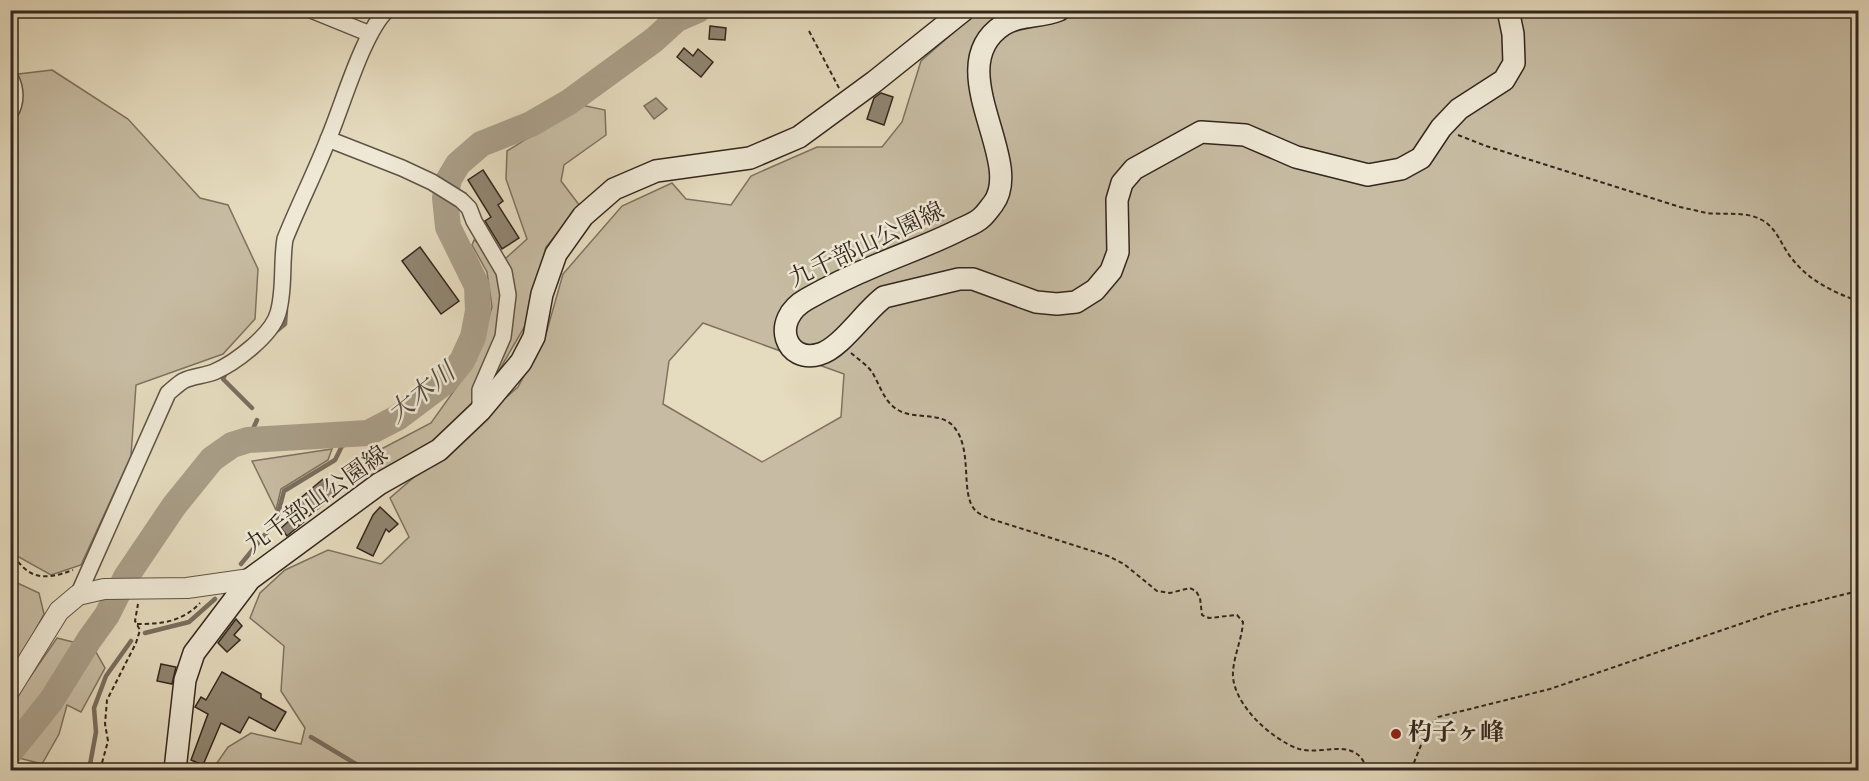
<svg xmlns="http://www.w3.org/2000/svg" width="1869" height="781" font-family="Vollkorn,'Noto Serif JP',serif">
<rect width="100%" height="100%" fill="#e5dbbe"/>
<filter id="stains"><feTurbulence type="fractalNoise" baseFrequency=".00333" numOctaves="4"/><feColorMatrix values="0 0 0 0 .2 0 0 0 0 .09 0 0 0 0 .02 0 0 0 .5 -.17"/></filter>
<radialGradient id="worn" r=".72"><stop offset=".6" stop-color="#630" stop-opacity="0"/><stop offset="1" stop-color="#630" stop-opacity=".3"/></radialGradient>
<path fill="#c7bca3" stroke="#7e7260" stroke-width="1.5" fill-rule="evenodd" d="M 978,11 L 1858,11 L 1858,770 L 212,770 L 228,747 L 251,733 L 301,744 L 305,728 L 281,691 L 284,646 L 250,618 L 260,593 L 285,570 L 328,550 L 381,564 L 409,537 L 390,498 L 518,387 L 546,334 L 563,274 L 622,206 L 672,183 L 686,199 L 731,205 L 751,176 L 817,147 L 882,147 L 902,122 L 921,61 ZM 703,323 L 844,374 L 841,417 L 762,462 L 663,404 L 669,361 Z
M 52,70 L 128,119 L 200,198 L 228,205 L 258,269 L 255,319 L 223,354 L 136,385 L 131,456 L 81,565 L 51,575 L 17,556 L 11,536 L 10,75 Z
M 581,105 L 605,110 L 606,135 L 564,165 L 561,181 L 580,206 L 546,247 L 525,326 L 487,391 L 431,444 L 370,477 L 368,456 L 431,423 L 476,360 L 492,307 L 487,272 L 472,245 L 474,240 L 506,258 L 527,239 L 506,179 L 507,151 Z
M 332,449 L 328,460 L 281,489 L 276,510 L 252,461 Z
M 11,580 L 39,593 L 44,614 L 11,675 Z
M 57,638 L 93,647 L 105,668 L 81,712 L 67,705 L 59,734 L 42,764 L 11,756 L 10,706 Z"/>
<path fill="#a99e88" stroke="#7a6e5e" stroke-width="1.5" d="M 656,98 L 667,109 L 654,119 L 644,106 Z"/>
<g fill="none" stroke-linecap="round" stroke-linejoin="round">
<path stroke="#7a6e5e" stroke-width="4.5" d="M 274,333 L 285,324 L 286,310
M 227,370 L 223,379 L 252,408
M 248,440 L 257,420
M 241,564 L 276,521 L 284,491 L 335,460 L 342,446 L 368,433
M 145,633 L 189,622 L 215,599
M 311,737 L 366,770
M 89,770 L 96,732 L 94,708 L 106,676 L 131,641"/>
<path stroke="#a99e88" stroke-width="26" d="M 10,752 L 51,701 L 89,640 L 107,615 L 126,577 L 174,506 L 212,459 L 232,445 L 248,440 L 368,433 L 397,418 L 445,382 L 462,361 L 473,337 L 478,311 L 477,286 L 448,227 L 445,198 L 449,179 L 458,164 L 481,144 L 531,124 L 569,102 L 654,40 L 677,19 L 698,10"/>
</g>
<path fill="#908571" stroke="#34271e" stroke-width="1.5" d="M 710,26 L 726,28 L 725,40 L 709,39 Z
M 684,48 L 693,56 L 698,49 L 713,62 L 701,77 L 677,57 Z
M 881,93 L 893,97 L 884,125 L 867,119 L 874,98 Z
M 483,170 L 503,201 L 498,205 L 519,238 L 502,249 L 485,221 L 491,217 L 468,180 Z
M 420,247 L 459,301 L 441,314 L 402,261 Z
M 323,479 L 336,494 L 309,516 L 297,501 Z
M 380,507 L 398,524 L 389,532 L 386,529 L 373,556 L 357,548 L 373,515 Z
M 298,513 L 305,521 L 287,536 L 281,528 Z
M 236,619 L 242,626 L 234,635 L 240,640 L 227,652 L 218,643 Z
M 161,664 L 176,667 L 172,684 L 157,681 Z
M 222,672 L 261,694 L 261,698 L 286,712 L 275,731 L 249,717 L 240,733 L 221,723 L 203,765 L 191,760 L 208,714 L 195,707 L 201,697 L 206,700 Z"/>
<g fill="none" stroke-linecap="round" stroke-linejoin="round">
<defs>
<path id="minor" d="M 311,10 L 370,34
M 10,77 C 16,88 17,102 10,113
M 328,139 L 402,168 L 432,182 L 461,200 L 469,208 L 474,221 L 504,272 L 508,295 L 503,337 L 480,390 L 480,411
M 78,595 L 168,393 C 173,389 178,384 183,381 C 192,376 204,376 214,372 C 235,363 272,335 278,313 C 285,290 281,263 285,239 C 299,204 316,171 329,137 C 343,104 363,33 387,10"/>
<path id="tertiary" d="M 10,690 L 59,611 L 78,595 L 104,589 L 187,588 L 250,579"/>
<path id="secondary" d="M 1059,10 C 1040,18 1020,14 1003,25 C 939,67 1026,161 993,204 C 989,209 985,215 981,218 C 976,223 967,226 961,229 C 934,243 905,253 877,265 C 853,275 830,286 807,299 C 769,320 786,365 820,354 C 841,348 865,311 884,297 L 959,279 L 973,279 L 1036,302 L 1057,304 L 1076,302 L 1095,290 L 1111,271 L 1118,252 L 1117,200 L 1122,183 L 1134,169 L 1201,132 L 1245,135 L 1296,157 L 1368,175 L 1401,169 L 1421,158 L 1441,128 L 1459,109 L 1504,80 L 1514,63 L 1513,34 L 1508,10
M 175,770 L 185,680 L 194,653 L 250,579 L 379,484 L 439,450 L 480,411 L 521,362 L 534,337 L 542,294 L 556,254 L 583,216 L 614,189 L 656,171 L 750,158 L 799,137 L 874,82 L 964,10"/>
</defs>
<use href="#minor" stroke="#605446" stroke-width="18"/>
<use href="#tertiary" stroke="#605446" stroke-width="22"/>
<use href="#secondary" stroke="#34271e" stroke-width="24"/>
<path stroke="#34271e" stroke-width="2" stroke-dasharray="4.5 3" stroke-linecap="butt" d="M 809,31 L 839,88
M 1458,135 L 1486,146 L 1680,207 C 1689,209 1698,211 1707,213 C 1725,215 1746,211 1762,220 C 1778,229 1781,246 1793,260 C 1810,281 1833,292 1858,301
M 851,353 C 858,359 867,365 872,372 C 880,385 884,402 898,410 C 914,420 941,411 954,427 C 974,451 959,495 976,511 C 979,514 984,516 988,518 L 1108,556 L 1124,564 L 1157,591 L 1170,593 L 1190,588 L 1196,591 L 1200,598 L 1202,615 L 1209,618 L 1237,615 L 1243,622 C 1242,639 1234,655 1233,672 C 1231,703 1272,740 1299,749 C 1323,756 1357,735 1367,770
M 10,549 C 27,580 43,581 73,570
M 137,624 C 162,624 182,622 200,603
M 100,770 L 108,741 L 105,724 L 107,700 L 136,643 L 140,630 L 135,621 L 138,604
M 1411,770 L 1427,730 L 1438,717 L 1550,689 L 1781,610 L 1858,591"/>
<use href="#minor" stroke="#eee8d5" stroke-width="15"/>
<use href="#tertiary" stroke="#eee8d5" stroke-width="20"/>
<use href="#secondary" stroke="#eee8d5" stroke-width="21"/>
</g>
<circle fill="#8f2418" stroke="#eee8d5" stroke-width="2" cx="1396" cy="734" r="6"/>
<g text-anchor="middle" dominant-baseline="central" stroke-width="5" stroke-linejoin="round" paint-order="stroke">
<g font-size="24" fill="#34271e" stroke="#eee8d5">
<text transform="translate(867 246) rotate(-25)">九千部山公園線</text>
<text transform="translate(317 501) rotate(-35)">九千部山公園線</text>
</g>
<g font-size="24" font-weight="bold" fill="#34271e" stroke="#eee8d5" text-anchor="start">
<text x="1408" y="734">杓子ヶ峰</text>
</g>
<g font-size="26" font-style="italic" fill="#574b3e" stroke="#eee8d5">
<text transform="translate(422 394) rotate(-39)">大木川</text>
</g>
</g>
<rect width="1869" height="781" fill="none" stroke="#e5dbbe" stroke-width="36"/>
<rect x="12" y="12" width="1845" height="757" fill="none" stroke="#34271e" stroke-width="3"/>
<rect x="18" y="18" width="1833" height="745" fill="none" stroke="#34271e" stroke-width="1.5"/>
<rect width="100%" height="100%" filter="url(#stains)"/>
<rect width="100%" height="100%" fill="url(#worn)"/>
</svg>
